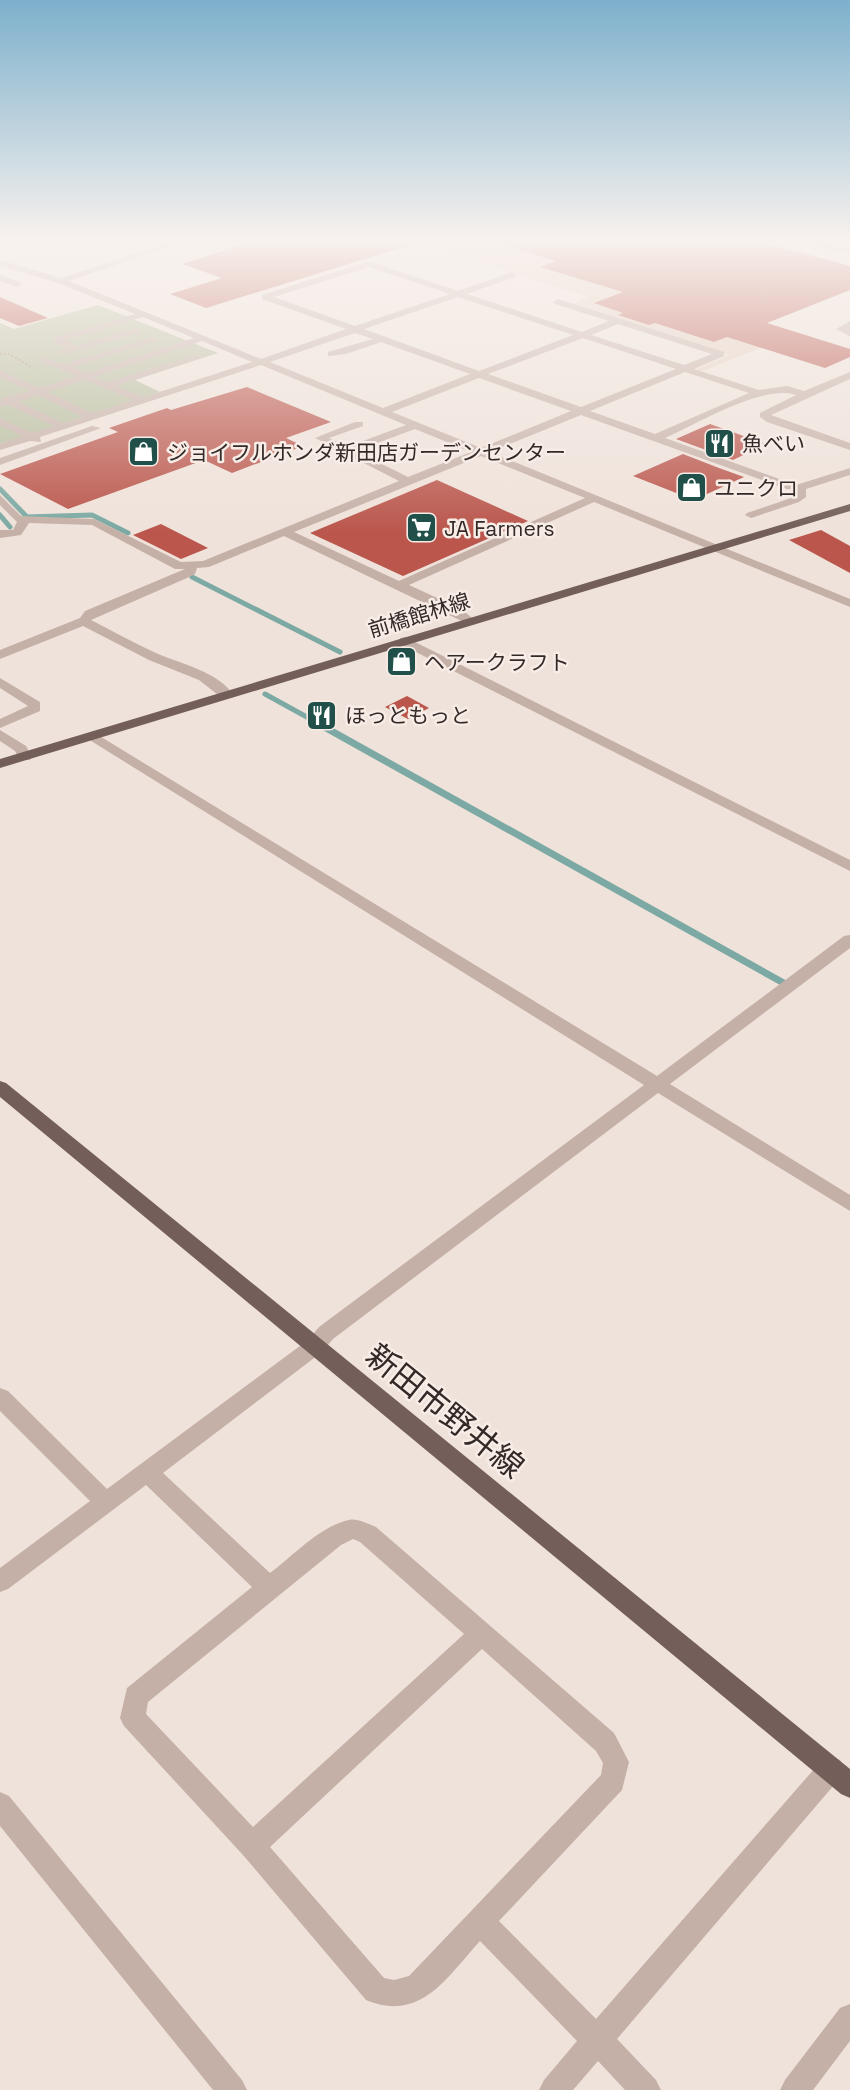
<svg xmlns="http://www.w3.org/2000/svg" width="850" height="2090" font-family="'Space Grotesk','Noto Sans JP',sans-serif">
<rect width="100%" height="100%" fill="#efe2da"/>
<path fill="#b6bc9c" d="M 98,305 L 218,353 L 135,380 L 160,392 L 0,444 L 0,323 L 14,329 Z"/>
<path fill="#e5d0c2" d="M 455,240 L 469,240 L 484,245 L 493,242 L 556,261 L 542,267 L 605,287 L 620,282 L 638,287 L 595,303 L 623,313 L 620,315 L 655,323 L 743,330 L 778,341 L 700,372 L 697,369 L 730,355 L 572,304 L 588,297 L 441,250 L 453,246 L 446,243 Z"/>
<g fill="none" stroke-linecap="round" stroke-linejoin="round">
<path stroke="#7ca9a3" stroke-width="5" d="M 0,489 L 27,517 L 92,515 L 128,533
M 0,515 L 10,527
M 192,577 L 340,652
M 265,694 L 314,721"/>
<path stroke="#7ca9a3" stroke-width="7" d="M 310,719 L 789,986"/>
</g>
<path fill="#ba564c" d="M 256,240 L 409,240 L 410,245 L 206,308 L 170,294 L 222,278 L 182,264 Z
M 505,240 L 755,240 L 850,266 L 850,290 L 767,323 L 850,349 L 850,357 L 825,368 L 727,337 L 714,342 L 655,323 L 649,325 L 618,315 L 623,313 L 594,303 L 623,292 L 540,267 L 556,261 L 504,245 Z
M 0,297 L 48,318 L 19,326 L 0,318 Z
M 247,387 L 331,422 L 286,438 L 303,446 L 232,473 L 204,460 L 68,509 L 0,474 L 118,432 L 109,428 L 167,408 L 171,410 Z
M 710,424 L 766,444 L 733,460 L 676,439 Z
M 683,454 L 719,468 L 744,477 L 694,500 L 633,476 Z
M 437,480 L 528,521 L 403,576 L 310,533 Z
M 161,524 L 208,548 L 181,559 L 133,535 Z
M 821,530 L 850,546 L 850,573 L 789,540 Z
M 407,696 L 429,708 L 408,719 L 385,707 Z"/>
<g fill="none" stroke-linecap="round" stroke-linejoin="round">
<path stroke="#b19a92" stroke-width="2.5" stroke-dasharray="2 2" stroke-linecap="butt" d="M 0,354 L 9,354 L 33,368"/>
<path fill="#c5b0a7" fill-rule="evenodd" d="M 175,240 L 188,240 L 69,281 L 261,359 L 346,329 L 262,299 L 262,295 L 369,261 L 458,291 L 512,272 L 516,275 L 515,277 L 467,294 L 582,332 L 609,321 L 555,304 L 553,302 L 558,299 L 724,352 L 724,356 L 694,369 L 759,390 L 787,386 L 804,391 L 850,372 L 850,379 L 771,415 L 850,443 L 850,450 L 767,422 L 760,417 L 760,413 L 796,395 C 762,384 697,424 665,438 L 796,485 L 850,468 L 850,475 L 806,489 L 806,497 L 799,502 L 751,518 L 745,515 L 747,513 L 791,498 L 794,496 L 794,489 L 787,489 L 581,415 L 490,452 L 850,599 L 850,607 L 594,502 L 409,585 L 461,609 L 476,621 L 470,625 L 284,536 L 209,567 L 197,568 L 195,574 L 187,578 L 91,620 C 113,631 134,643 156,653 C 183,665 215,670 234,695 L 232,698 L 222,698 L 199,680 L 149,660 L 83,626 L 0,659 L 0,650 L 80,618 L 85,611 L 185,569 L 175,569 L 92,525 L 29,523 L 21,535 L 0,538 L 0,530 L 13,530 L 17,522 L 0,505 L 0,495 L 21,516 L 94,519 L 181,562 L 203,561 L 399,481 L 315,438 L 355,422 L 363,422 L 363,426 L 329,438 L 347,447 L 406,425 L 261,365 L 40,437 L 41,442 L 30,441 L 0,450 L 0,444 L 22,436 L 0,425 L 0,418 L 32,433 L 54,426 L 8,405 L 0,407 L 2,398 L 30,391 L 0,377 L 0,370 L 39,388 L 76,376 L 41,361 L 41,357 L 64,364 L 153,337 L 161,339 L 73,367 L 86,373 L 194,338 L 143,317 L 66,340 L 77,346 L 136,328 L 139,329 L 139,333 L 61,355 L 61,351 L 68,349 L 54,342 L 54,338 L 135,314 L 58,283 L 0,266 L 0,260 L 61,278 ZM 369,267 L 450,294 L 355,326 L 274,297 ZM 458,297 L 573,335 L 479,371 L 364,329 ZM 618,324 L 712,354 L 684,365 L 591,335 ZM 355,333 L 373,339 L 328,352 L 328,356 L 346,354 L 381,342 L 470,374 L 383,408 L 270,362 ZM 583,338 L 676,369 L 581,407 L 488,374 ZM 202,341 L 252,362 L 144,397 L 116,386 L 200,358 L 200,354 L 107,382 L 94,377 ZM 685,372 L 749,393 L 655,434 L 590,411 ZM 479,378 L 571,411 L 481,448 L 392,412 ZM 85,380 L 134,400 L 93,413 L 47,392 ZM 38,395 L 83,417 L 64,423 L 18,402 ZM 415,429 L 471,452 L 408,477 L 356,451 ZM 481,456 L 585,498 L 399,581 L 294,532 Z
M 794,240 L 810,240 L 850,249 L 850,255 Z
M 0,275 L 20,282 L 21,284 L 17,287 L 0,281 Z
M 850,321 L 850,336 L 836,329 Z
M 92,426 L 101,428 L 0,465 L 0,458 Z
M 405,637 L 850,860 L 850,871 L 400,644 L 400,638 Z
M 0,678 L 40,702 L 40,711 L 0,728 L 0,719 L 28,706 L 0,688 Z
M 0,730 L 26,746 L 32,757 L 30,760 L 20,760 L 15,751 L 0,741 Z
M 93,732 L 657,1076 L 844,936 L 850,935 L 850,948 L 670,1084 L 850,1195 L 850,1211 L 658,1093 L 333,1339 L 322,1352 L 163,1473 L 270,1573 C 293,1556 320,1526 349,1520 C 357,1518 368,1524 376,1527 L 614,1733 L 629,1762 L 622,1790 L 499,1921 L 596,2019 L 822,1760 L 831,1757 L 840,1760 L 844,1769 L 840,1778 L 617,2039 L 656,2080 L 661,2090 L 625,2090 L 598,2061 L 573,2090 L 539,2090 L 544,2080 L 577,2041 L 480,1941 C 447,1977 421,2023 366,2000 L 243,1855 L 124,1726 L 120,1718 L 127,1688 L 252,1587 L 146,1485 L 8,1589 L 0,1592 L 0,1568 L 90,1501 L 0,1411 L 0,1388 L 8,1391 L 107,1489 L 308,1340 L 319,1327 L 644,1085 L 88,739 L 86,736 ZM 353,1539 L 360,1542 L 464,1634 L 253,1827 L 146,1714 L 148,1702 L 341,1545 ZM 482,1649 L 596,1751 L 603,1763 L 601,1775 L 409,1976 L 394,1980 L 384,1978 L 270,1847 Z
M 0,1792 L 9,1796 L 242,2080 L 247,2090 L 213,2090 L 0,1826 Z
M 850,2004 L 850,2041 L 813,2090 L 780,2090 L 785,2080 L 840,2008 Z"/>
<path fill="#735e59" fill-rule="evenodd" d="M 850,504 L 850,511 L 0,768 L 0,759 Z
M 0,1081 L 6,1083 L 850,1769 L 850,1798 L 841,1794 L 0,1097 Z"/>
</g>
<linearGradient id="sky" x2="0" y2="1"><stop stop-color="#7db0cc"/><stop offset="0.45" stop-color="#f8f2ee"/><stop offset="1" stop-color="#f8f2ee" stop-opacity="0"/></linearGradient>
<rect width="850" height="533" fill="url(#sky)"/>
<defs>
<symbol id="restaurant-square" viewBox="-11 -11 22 22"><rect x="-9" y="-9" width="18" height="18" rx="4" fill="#21504b" stroke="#f7ece6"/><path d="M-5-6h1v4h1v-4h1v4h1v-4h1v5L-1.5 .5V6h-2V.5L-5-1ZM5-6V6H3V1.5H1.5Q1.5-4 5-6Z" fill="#fff"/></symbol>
<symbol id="shop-square" viewBox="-11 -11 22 22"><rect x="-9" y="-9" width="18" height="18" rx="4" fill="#21504b" stroke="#f7ece6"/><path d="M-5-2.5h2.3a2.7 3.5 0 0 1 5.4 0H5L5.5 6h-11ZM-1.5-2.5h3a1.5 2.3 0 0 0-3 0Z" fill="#fff"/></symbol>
<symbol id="supermarket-square" viewBox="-11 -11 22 22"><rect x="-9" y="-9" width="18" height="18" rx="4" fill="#21504b" stroke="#f7ece6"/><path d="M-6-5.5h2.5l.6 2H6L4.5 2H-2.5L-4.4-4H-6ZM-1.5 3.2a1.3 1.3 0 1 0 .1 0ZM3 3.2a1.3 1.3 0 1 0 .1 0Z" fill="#fff"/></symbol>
</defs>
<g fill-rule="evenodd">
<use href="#restaurant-square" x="702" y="426" width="35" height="35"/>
<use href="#shop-square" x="126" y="434" width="35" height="35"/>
<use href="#shop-square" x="674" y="470" width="35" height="35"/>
<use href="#supermarket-square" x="404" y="510" width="35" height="35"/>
<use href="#shop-square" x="384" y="644" width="35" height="35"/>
<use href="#restaurant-square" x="304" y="698" width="35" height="35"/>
</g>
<g text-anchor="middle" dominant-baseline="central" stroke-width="5" stroke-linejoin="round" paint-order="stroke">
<g font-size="21" fill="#332927" stroke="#f7ece6" text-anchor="start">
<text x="742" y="443">魚べい</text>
<text x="167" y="452">ジョイフルホンダ新田店ガーデンセンター</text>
<text x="714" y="488">ユニクロ</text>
<text x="444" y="528">JA Farmers</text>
<text x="424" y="662">ヘアークラフト</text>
<text x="345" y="715">ほっともっと</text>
</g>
<g font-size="21" fill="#332927" stroke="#f7ece6">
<text transform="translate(419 615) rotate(-17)">前橋館林線</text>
</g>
<g font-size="32" fill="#332927" stroke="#f7ece6">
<text transform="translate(445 1411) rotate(39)">新田市野井線</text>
</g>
</g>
</svg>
